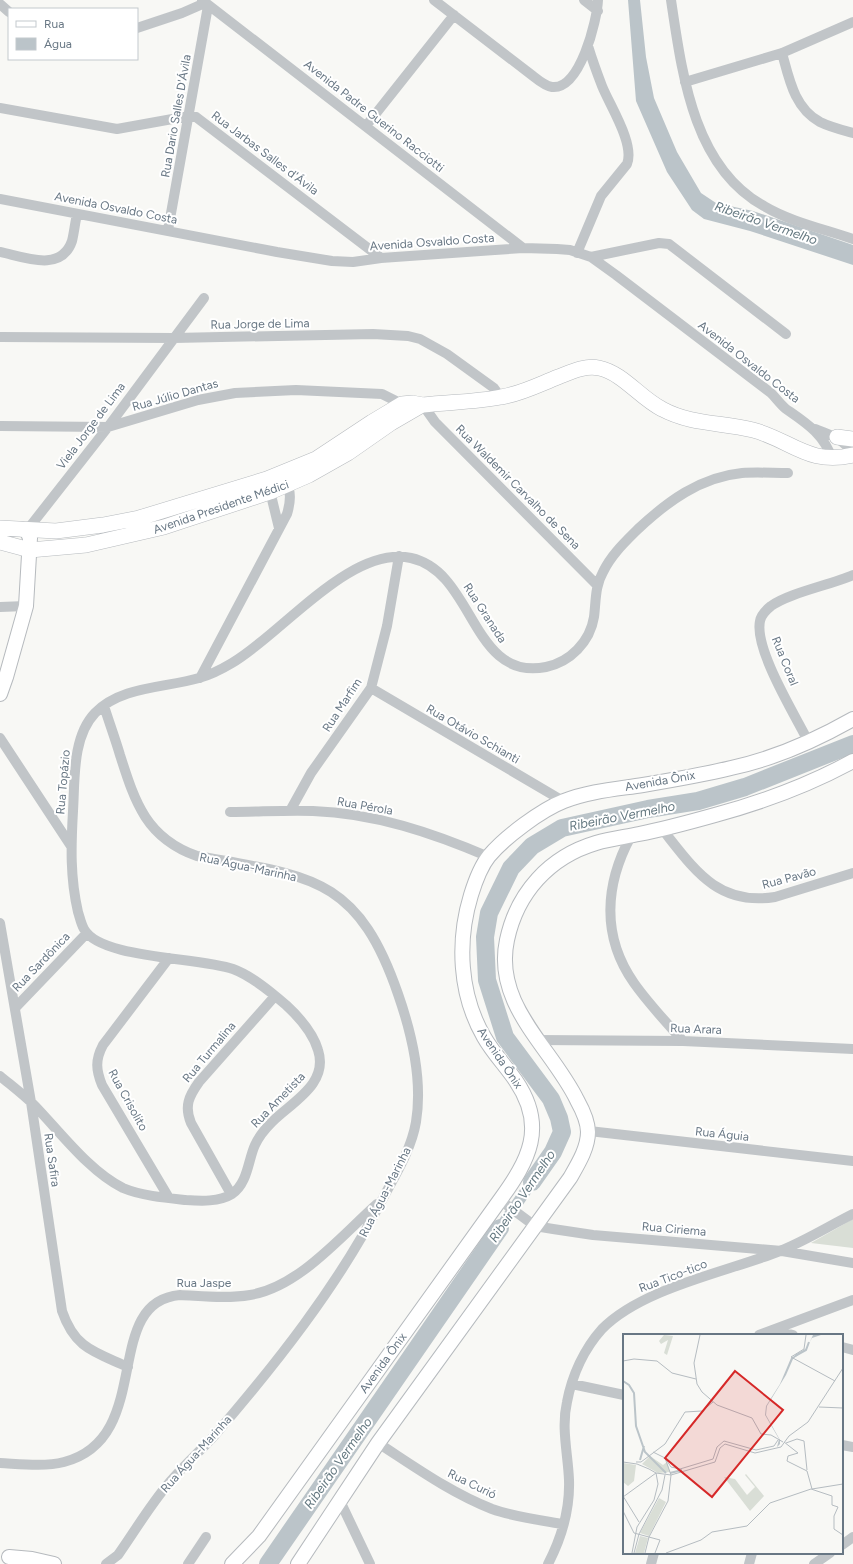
<svg xmlns="http://www.w3.org/2000/svg" width="853" height="1564" font-family="Figtree,sans-serif">
<rect width="100%" height="100%" fill="#f8f8f5"/>
<path fill="#d9ded6" d="M 853,1219 L 853,1248 L 811,1243 Z"/>
<path fill="#bbc4c9" d="M 628,0 L 640,0 L 646,57 L 654,98 L 677,152 L 701,193 L 716,203 L 753,211 L 853,245 L 853,265 L 750,231 L 704,219 L 692,210 L 667,172 L 636,101 Z"/>
<g fill="none" stroke-linecap="round" stroke-linejoin="round">
<path stroke="#bbc4c9" stroke-width="11" d="M 500,1228 L 532,1182"/>
<path stroke="#bbc4c9" stroke-width="18" d="M 532,1182 L 553,1152 L 562,1132 L 559,1118 L 551,1099 L 505,1037 L 487,980 L 485,937 L 489,913 L 511,868 L 532,846 L 562,828 L 648,809 L 698,801 L 745,787 L 853,744
M 268,1564 L 500,1228"/>
<defs>
<path id="secondary" d="M 0,694 L 6,677 L 26,606 L 30,538 L 27,531 L 21,529
M 9,1557 L 32,1559 L 54,1564
M 232,1564 L 259,1536 L 500,1200 C 529,1160 547,1127 516,1081 C 506,1066 493,1053 484,1037 C 459,994 457,941 471,895 C 475,882 481,866 489,856 C 505,837 541,810 564,801 C 589,791 617,789 643,785 C 673,780 702,775 731,768 C 773,759 816,740 853,719
M 298,1564 L 378,1443 L 570,1178 C 578,1164 588,1148 588,1132 C 588,1121 582,1109 577,1100 C 552,1048 493,1005 507,940 C 517,893 549,857 596,843 C 610,839 625,837 639,834 C 665,829 690,822 715,815 C 763,802 809,785 853,761"/>
<path id="primary" d="M 837,437 L 853,439
M 0,528 L 56,531 L 103,525 L 139,518 L 267,479 L 316,459 L 372,422 L 402,404 L 412,403 L 423,405 C 449,402 476,402 501,397 C 521,394 540,384 558,377 C 571,372 585,365 599,368 C 623,373 640,398 662,409 C 692,425 721,422 753,430 C 791,440 809,466 853,455
M 0,542 L 30,550 L 86,545 L 164,527 L 270,492 L 309,475 L 348,453 L 391,423 L 422,405"/>
</defs>
<use href="#secondary" stroke="#b6babe" stroke-width="16"/>
<use href="#primary" stroke="#b6babe" stroke-width="16"/>
<path stroke="#c1c5c8" stroke-width="10" d="M 202,0 L 523,248
M 434,0 L 533,76 C 538,80 545,86 552,87 C 580,90 597,21 598,0
M 584,0 L 598,11
M 671,0 C 682,73 693,167 764,206 C 791,222 824,229 853,239
M 0,4 L 9,12
M 137,28 L 182,13 L 205,3
M 782,53 C 789,78 794,108 820,122 C 830,127 842,130 853,133
M 685,82 L 782,53 L 853,22
M 0,108 L 117,129 L 189,116 L 196,117 L 381,258
M 366,126 L 454,15
M 0,199 L 277,252 L 332,261 L 353,262 L 381,258 L 523,248 L 557,249 L 570,250 L 591,257 L 616,275 L 771,393 C 776,398 780,404 786,409 C 806,423 824,434 832,459
M 168,230 L 208,6
M 0,252 C 24,257 61,273 72,241 C 74,233 75,223 77,214
M 577,253 L 601,196 L 627,164 C 635,144 610,106 602,86 C 597,73 592,59 588,46
M 591,257 L 659,243 L 669,244 L 786,334
M 0,337 L 174,338 L 373,334 L 408,336 L 420,339 L 447,354 L 494,388 L 501,398
M 423,405 L 435,422 L 597,585
M 0,426 L 108,427 L 198,400 L 235,393 L 296,390 L 382,394 L 402,404
M 815,429 C 831,435 844,439 853,454
M 269,487 L 279,528
M 28,529 L 108,427 L 204,298
M 0,607 L 26,606
M 200,678 L 287,514 C 291,501 291,492 286,479
M 371,688 L 563,801
M 104,706 C 109,722 115,738 120,755 C 135,802 146,838 197,856 C 309,876 357,875 398,994 C 412,1034 423,1079 416,1122 C 411,1151 394,1177 381,1202 C 337,1287 276,1364 214,1436 C 199,1452 183,1466 169,1483 C 150,1505 135,1531 118,1555 L 106,1564
M 0,738 L 71,846
M 808,741 C 795,715 754,649 760,621 C 761,615 766,610 771,606 C 789,593 830,585 853,575
M 290,811 L 311,773 L 371,688 L 387,626 L 399,556
M 230,812 C 258,812 285,810 313,811 C 374,813 433,833 489,857
M 662,829 C 694,869 717,906 775,897 L 853,873
M 631,836 C 605,884 601,936 634,983 C 648,1003 666,1022 683,1041
M 0,923 L 31,1102 L 62,1311 C 75,1349 95,1352 128,1367
M 15,1008 L 86,934
M 537,1040 L 683,1041 L 853,1049
M 0,1076 C 12,1086 24,1095 35,1106 C 60,1132 90,1172 123,1188 C 142,1196 166,1198 186,1200 C 201,1201 219,1202 232,1194 C 248,1183 248,1160 255,1145 C 259,1136 265,1129 272,1122 C 292,1102 329,1084 318,1050 C 313,1033 299,1017 286,1005 C 271,992 252,976 233,969 C 199,957 100,959 84,929 C 81,924 80,918 78,912 C 70,877 71,846 73,811 C 75,780 72,737 95,713 C 121,686 165,688 199,678 C 210,675 222,669 232,663 C 282,634 350,545 411,558 C 475,572 471,682 546,667 C 570,662 590,642 594,617 C 596,601 595,586 603,572 C 611,555 625,542 638,529 C 667,502 700,477 742,473 C 757,472 773,473 788,473
M 589,1131 L 853,1161
M 231,1194 L 191,1123 C 184,1106 189,1096 199,1082 L 275,996
M 169,1198 L 102,1085 C 96,1070 95,1060 103,1045 L 169,958
M 500,1200 L 535,1226 L 553,1229 L 593,1235 L 782,1251 L 853,1263
M 773,1330 L 793,1335
M 759,1335 L 853,1300
M 842,1347 L 853,1350
M 572,1384 L 624,1395
M 378,1443 C 415,1467 451,1493 492,1509 C 514,1517 539,1520 563,1524
M 842,1445 L 853,1447
M 0,1463 C 20,1464 44,1467 64,1462 C 156,1438 100,1302 180,1295 C 202,1296 227,1299 250,1295 C 299,1287 341,1236 377,1204
M 340,1501 L 370,1564
M 842,1545 L 853,1537
M 188,1564 L 206,1537
M 548,1564 C 561,1539 570,1509 569,1480 C 568,1454 561,1428 567,1402 C 572,1376 584,1349 602,1329 C 642,1288 727,1272 780,1251 C 805,1241 829,1226 853,1214
M 651,1564 L 654,1553
M 749,1564 L 752,1553
M 814,1564 L 830,1553"/>
<use href="#secondary" stroke="#fff" stroke-width="14"/>
<use href="#primary" stroke="#fff" stroke-width="15"/>
</g>
<g text-anchor="middle" dominant-baseline="central" stroke-width="4" stroke-linejoin="round" paint-order="stroke">
<g font-size="12" fill="#687784" stroke="#fff">
<text transform="translate(176 116) rotate(-80)">Rua Dario Salles D'Ávila</text>
<text transform="translate(374 116) rotate(38)">Avenida Padre Guerino Racciotti</text>
<text transform="translate(265 153) rotate(37)">Rua Jarbas Salles d'Ávila</text>
<text transform="translate(116 208) rotate(11)">Avenida Osvaldo Costa</text>
<text transform="translate(432 242) rotate(-4)">Avenida Osvaldo Costa</text>
<text transform="translate(260 324) rotate(-1)">Rua Jorge de Lima</text>
<text transform="translate(749 362) rotate(38)">Avenida Osvaldo Costa</text>
<text transform="translate(175 395) rotate(-16)">Rua Júlio Dantas</text>
<text transform="translate(91 426) rotate(-53)">Viela Jorge de Lima</text>
<text transform="translate(518 487) rotate(45)">Rua Waldemir Carvalho de Sena</text>
<text transform="translate(221 507) rotate(-19)">Avenida Presidente Médici</text>
<text transform="translate(485 613) rotate(57)">Rua Granada</text>
<text transform="translate(785 661) rotate(68)">Rua Coral</text>
<text transform="translate(342 705) rotate(-57)">Rua Marfim</text>
<text transform="translate(473 734) rotate(30)">Rua Otávio Schianti</text>
<text transform="translate(660 781) rotate(-10)">Avenida Ônix</text>
<text transform="translate(63 782) rotate(-85)">Rua Topázio</text>
<text transform="translate(365 806) rotate(10)">Rua Pérola</text>
<text transform="translate(248 867) rotate(12)">Rua Água-Marinha</text>
<text transform="translate(789 878) rotate(-15)">Rua Pavão</text>
<text transform="translate(41 962) rotate(-46)">Rua Sardônica</text>
<text transform="translate(696 1029) rotate(2)">Rua Arara</text>
<text transform="translate(209 1052) rotate(-50)">Rua Turmalina</text>
<text transform="translate(500 1058) rotate(56)">Avenida Ônix</text>
<text transform="translate(128 1100) rotate(61)">Rua Crisolito</text>
<text transform="translate(278 1100) rotate(-46)">Rua Ametista</text>
<text transform="translate(722 1134) rotate(6)">Rua Águia</text>
<text transform="translate(52 1160) rotate(82)">Rua Safira</text>
<text transform="translate(385 1192) rotate(-63)">Rua Água-Marinha</text>
<text transform="translate(674 1229) rotate(5)">Rua Ciriema</text>
<text transform="translate(673 1276) rotate(-21)">Rua Tico-tico</text>
<text x="204" y="1283">Rua Jaspe</text>
<text transform="translate(383 1363) rotate(-54)">Avenida Ônix</text>
<text transform="translate(196 1454) rotate(-48)">Rua Água-Marinha</text>
<text transform="translate(472 1484) rotate(26)">Rua Curió</text>
</g>
<g font-size="13" font-style="italic" fill="#647880" stroke="#fff">
<text transform="translate(766 223) rotate(19)">Ribeirão Vermelho</text>
<text transform="translate(622 816) rotate(-11)">Ribeirão Vermelho</text>
<text transform="translate(522 1196) rotate(-56)">Ribeirão Vermelho</text>
<text transform="translate(338 1463) rotate(-55)">Ribeirão Vermelho</text>
</g>
</g>
<g transform="translate(623 1334)">
<rect width="220" height="220" fill="#f8f8f5"/>
<path d="M 41,1 L 50,2 L 44,21 L 41,19 L 45,6 L 38,10 L 36,7 ZM 27,122 L 40,131 L 44,128 L 47,138 L 35,139 L 19,130 ZM 0,129 L 13,131 L 11,147 L 5,152 L 0,148 ZM 123,140 L 141,162 L 127,177 L 101,143 L 112,145 L 124,161 L 132,153 L 122,141 ZM 36,164 L 43,168 L 26,202 L 17,199 ZM 17,202 L 25,204 L 21,219 L 12,219 Z" fill="#d9ded6"/>
<path d="M 190,1 L 198,1 L 189,4 L 183,15 L 170,25 L 163,41 L 144,72 L 143,81 L 157,106 L 157,110 L 154,113 L 156,105 L 142,81 L 143,72 L 157,50 L 168,24 L 184,14 Z" fill="#bbc4c9"/>
<path fill="none" stroke="#bbc4c9" stroke-width="2" d="M 172,22 L 183,16 L 186,8M 0,47 L 6,51 L 11,59 L 13,92 L 22,118 L 43,139M 17,126 L 21,112M 47,139 L 59,136"/>
<path fill="none" stroke="#b5bcc1" stroke-width="1" d="M 77,1 L 71,29 L 74,50 L 79,58 L 94,71 L 129,84 L 138,100 L 148,101 L 160,108M 183,1 L 181,15 L 168,23 L 212,47M 0,27 L 11,25 L 34,27 L 49,39 L 73,45M 196,73 L 220,74M 161,108 L 175,119 L 165,122 L 164,127 L 184,137 L 189,155 L 220,150M 163,109 L 174,105 L 181,107 L 184,136M 30,118 L 42,124 L 48,141M 42,124 L 48,133 L 57,135 L 90,125 L 94,113 L 101,107 L 133,116 L 151,112 L 155,106M 0,128 L 14,130 L 26,135 L 33,139 L 35,150 L 31,166 L 14,193 L 9,219M 13,128 L 18,128 L 42,110 L 62,78 L 79,77 L 90,68M 33,139 L 48,141 L 92,128 L 97,114 L 102,110 L 132,119 L 158,113 L 166,102 L 185,88 L 220,34M 0,162 L 16,188M 0,163 L 33,139M 0,177 L 11,199 L 37,206 L 32,219M 11,219 L 16,200 L 39,156 L 42,141M 22,219 L 26,203 L 45,167 L 48,141M 43,219 L 78,206 L 89,198 L 124,192 L 147,169 L 188,155 L 209,162 L 209,171 L 215,173 L 211,182 L 211,195 L 220,201"/>
<path fill="#d62828" fill-opacity="0.15" stroke="#d62828" stroke-width="2" d="M 112,37 L 160,76 L 89,163 L 42,124 Z"/>
<rect width="220" height="220" fill="none" stroke="#687784" stroke-width="2"/>
</g>
<rect x="8" y="8" width="130" height="52" fill="#ffffff" stroke="#c3c9ce"/>
<rect x="16" y="21" width="20" height="6" fill="#ffffff" stroke="#c3c9ce"/>
<text x="44" y="28" font-size="12" fill="#687784">Rua</text>
<rect x="16" y="38" width="20" height="12" fill="#bbc4c9" stroke="#c3c9ce"/>
<text x="44" y="48" font-size="12" fill="#687784">Água</text>
</svg>
